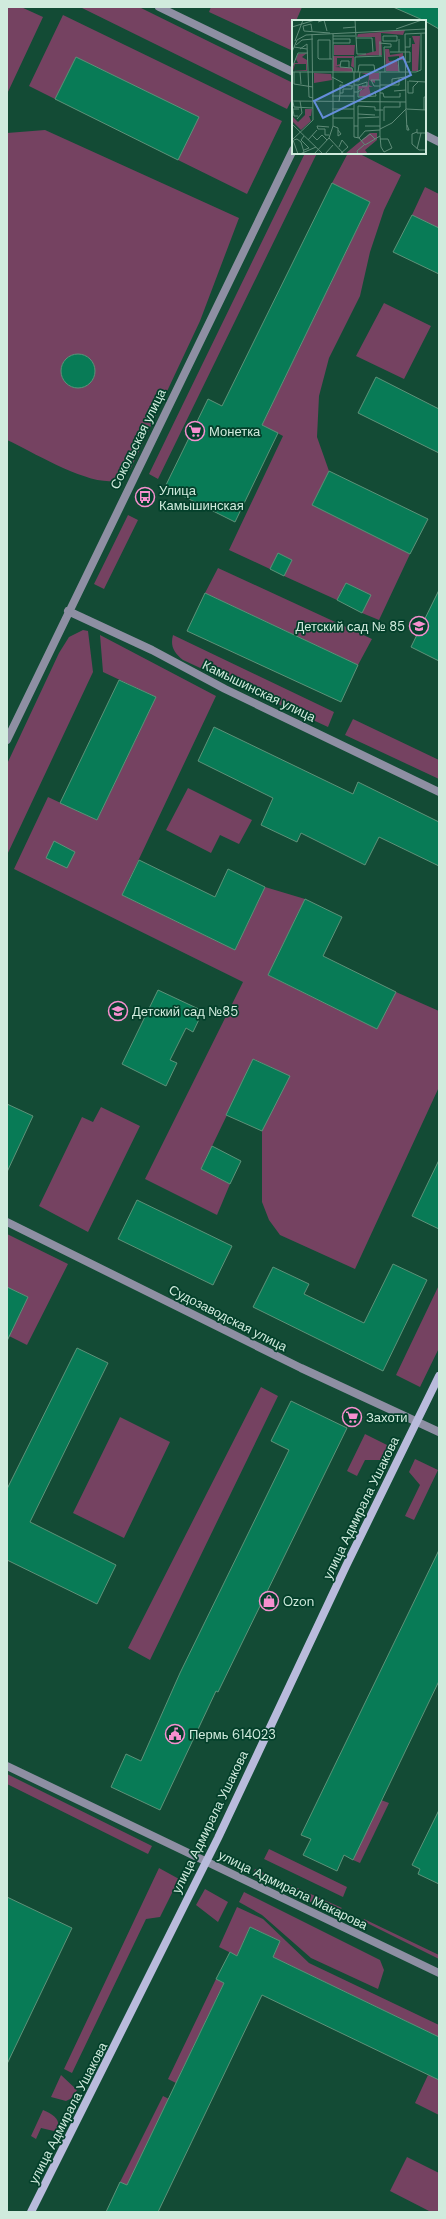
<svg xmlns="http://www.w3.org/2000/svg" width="446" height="2219" font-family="'DM Sans',sans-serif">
<rect width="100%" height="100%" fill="#134b35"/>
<path fill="#754261" d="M 7,7 L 21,7 L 43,17 L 7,94 Z
M 80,7 L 139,7 L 293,83 L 293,97 L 287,109 Z
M 211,7 L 302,7 L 296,21 L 293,21 L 293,51 L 209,12 Z
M 63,15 L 282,121 L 247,194 L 178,160 L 198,117 L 76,57 L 55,99 L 29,86 Z
M 45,130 L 239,218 L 200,321 L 131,468 C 126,473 120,480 113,481 C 85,484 33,452 7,440 L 7,133 Z
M 305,153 L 317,153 L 158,479 L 149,474 Z
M 348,153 L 358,153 L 401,175 L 384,210 L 370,252 L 360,296 L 329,358 L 319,396 L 317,437 L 329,471 L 312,505 L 410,554 L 379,620 L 362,613 L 370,595 L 346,583 L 337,600 L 284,576 L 292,560 L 278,553 L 270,569 L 229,550 L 283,436 L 262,425 L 370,202 L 332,183 Z
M 425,187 L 439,194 L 439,228 L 412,215 Z
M 384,303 L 431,326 L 404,379 L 356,356 Z
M 128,515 L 138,520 L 104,589 L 94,584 Z
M 218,568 L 372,639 L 358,665 L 205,593 Z
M 83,630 L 88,631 L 93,672 L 7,855 L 7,764 L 59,653 L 69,637 Z
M 100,635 L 216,696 L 122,895 L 235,950 L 265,887 L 305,899 L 268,975 L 377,1029 L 396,992 L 439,1011 L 439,1087 L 355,1269 L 280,1235 L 269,1220 L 262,1202 L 262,1131 L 289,1076 L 254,1059 L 201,1169 L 230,1184 L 217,1215 L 145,1179 L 243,982 L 14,869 L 48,797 L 97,820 L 156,697 L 103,672 Z
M 173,635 L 334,712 L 328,727 L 183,660 C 174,653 170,646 173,635 Z
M 353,719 L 439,760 L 439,779 L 345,735 Z
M 188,788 L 252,820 L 239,844 L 220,835 L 211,853 L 166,830 Z
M 101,1107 L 140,1126 L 88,1232 L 39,1206 L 82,1117 L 93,1122 Z
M 7,1234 L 68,1264 L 27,1345 L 9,1336 L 28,1297 L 7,1287 Z
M 439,1285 L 439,1348 L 420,1387 L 396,1375 Z
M 261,1387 L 278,1396 L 150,1660 L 128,1648 Z
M 120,1417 L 170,1442 L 124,1538 L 73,1513 Z
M 365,1434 L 391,1447 L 385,1460 L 365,1460 L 357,1476 L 347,1471 Z
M 415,1459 L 438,1470 L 414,1520 L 405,1516 L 420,1485 L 409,1472 Z
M 7,1774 L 152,1846 L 148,1854 L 7,1784 Z
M 381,1800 L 389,1803 L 360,1863 L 353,1860 Z
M 269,1849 L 347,1887 L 343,1897 L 264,1859 Z
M 159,1868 L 179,1879 L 160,1917 L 146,1919 L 72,2073 L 64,2069 Z
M 255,1869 L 342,1908 L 336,1913 L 330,1911 L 252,1875 Z
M 205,1889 L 228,1902 L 218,1922 L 196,1905 Z
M 244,1892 L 380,1960 L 384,1970 L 378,1989 L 311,1958 L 262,1915 L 239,1902 Z
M 237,1907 L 263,1919 L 309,1963 L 439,2025 L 439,2037 L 273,1957 L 280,1941 L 250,1927 L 237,1956 L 219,1947 Z
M 364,1919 L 439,1955 L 439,1959 L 363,1921 Z
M 216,1979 L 224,1983 L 176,2083 L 168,2079 Z
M 61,2075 L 77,2090 L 72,2098 L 66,2101 L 51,2097 Z
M 428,2075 L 439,2080 L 439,2115 L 415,2103 Z
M 163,2096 L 169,2099 L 127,2185 L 120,2182 Z
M 43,2110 C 54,2115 61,2119 58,2132 L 41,2128 L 36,2139 L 31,2136 Z
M 407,2157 L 439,2173 L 439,2212 L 431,2212 L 390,2191 Z"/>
<path fill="#087b56" stroke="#5d9279" d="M 393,7 L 439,7 L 439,29 L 425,21 Z
M 76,57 L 199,117 L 178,160 L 55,99 Z
M 332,183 L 370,202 L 262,425 L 278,433 L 235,522 L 165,487 L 208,399 L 222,406 Z
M 412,215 L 439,228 L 439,274 L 393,252 Z
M61 371a17 17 0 1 1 34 0a17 17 0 1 1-34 0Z
M 376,377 L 439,409 L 439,453 L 358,413 Z
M 329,471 L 428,519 L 410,554 L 312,505 Z
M 278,553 L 292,560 L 284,576 L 270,569 Z
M 346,583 L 371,595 L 362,613 L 337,600 Z
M 439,590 L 439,661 L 411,647 Z
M 205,593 L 358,665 L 341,702 L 187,631 Z
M 119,680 L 156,697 L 97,820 L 60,803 Z
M 214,727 L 353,794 L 358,782 L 439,822 L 439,866 L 379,837 L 365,865 L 301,833 L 297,842 L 261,825 L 273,798 L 198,761 Z
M 54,841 L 75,852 L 67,868 L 46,858 Z
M 139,860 L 215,897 L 228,869 L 265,887 L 235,950 L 122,895 Z
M 305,899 L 342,917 L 323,956 L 396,992 L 377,1029 L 268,975 Z
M 158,990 L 203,1011 L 193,1032 L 186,1028 L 170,1060 L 177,1063 L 166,1086 L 122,1064 Z
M 253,1059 L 290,1076 L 262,1131 L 226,1115 Z
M 7,1104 L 33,1116 L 7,1172 Z
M 212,1146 L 241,1161 L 230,1184 L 201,1169 Z
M 439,1160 L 439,1229 L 412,1216 Z
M 137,1200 L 232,1246 L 213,1285 L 118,1239 Z
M 393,1264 L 427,1280 L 383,1371 L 253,1307 L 273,1267 L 309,1284 L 304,1294 L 364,1323 Z
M 7,1287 L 28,1297 L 7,1341 Z
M 77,1348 L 108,1363 L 30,1522 L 116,1565 L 97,1604 L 7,1560 L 7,1489 Z
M 291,1401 L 347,1428 L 218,1692 L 216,1691 L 160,1810 L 111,1787 L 126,1754 L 141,1761 L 180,1673 L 289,1450 L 271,1441 Z
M 439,1550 L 439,1681 L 353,1860 L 344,1855 L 337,1871 L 303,1855 L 311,1839 L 301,1835 Z
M 439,1810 L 439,1884 L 418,1874 L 420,1869 L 412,1865 Z
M 7,1897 L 72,1928 L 7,2064 Z
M 250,1927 L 280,1941 L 273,1957 L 439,2037 L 439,2080 L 262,1995 L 158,2212 L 106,2212 L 120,2182 L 127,2185 L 224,1983 L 216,1979 L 230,1952 L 237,1956 Z"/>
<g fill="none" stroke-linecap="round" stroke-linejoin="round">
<path stroke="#8e8fa3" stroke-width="8" d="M 159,7 L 293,72
M 425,135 L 439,142
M 68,611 L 152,650 L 225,689 L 439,792
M 7,740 L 293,150
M 7,1222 L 301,1368 L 439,1432
M 7,1766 L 439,1973"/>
<path stroke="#b9bbdc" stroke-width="8" d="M 31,2212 L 218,1838 L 346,1566 L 439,1376"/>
</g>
<defs>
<symbol id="supermarket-ring" viewBox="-11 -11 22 22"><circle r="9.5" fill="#04402b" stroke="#f690cf" stroke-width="1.5"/><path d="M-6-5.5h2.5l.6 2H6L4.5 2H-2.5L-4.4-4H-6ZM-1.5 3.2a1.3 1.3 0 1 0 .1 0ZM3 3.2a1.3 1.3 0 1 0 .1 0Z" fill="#f690cf"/></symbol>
<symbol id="bus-ring" viewBox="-11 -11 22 22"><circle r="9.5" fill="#04402b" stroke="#f690cf" stroke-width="1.5"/><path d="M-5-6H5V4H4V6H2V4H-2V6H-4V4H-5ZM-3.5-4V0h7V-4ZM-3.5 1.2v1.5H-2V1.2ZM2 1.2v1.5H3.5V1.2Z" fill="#f690cf"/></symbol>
<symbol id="school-ring" viewBox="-11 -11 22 22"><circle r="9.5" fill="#04402b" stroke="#f690cf" stroke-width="1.5"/><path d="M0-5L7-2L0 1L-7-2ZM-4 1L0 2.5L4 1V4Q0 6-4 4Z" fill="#f690cf"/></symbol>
<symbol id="shop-ring" viewBox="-11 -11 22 22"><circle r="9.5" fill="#04402b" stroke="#f690cf" stroke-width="1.5"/><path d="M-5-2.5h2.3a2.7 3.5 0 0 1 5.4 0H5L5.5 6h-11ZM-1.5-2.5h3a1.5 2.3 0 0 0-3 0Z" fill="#f690cf"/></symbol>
<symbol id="civic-ring" viewBox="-11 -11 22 22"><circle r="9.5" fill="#04402b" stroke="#f690cf" stroke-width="1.5"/><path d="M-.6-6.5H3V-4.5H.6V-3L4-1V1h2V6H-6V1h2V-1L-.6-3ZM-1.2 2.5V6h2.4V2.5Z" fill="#f690cf"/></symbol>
</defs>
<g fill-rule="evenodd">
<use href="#supermarket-ring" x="184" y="420" width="22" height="22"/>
<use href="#bus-ring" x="134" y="486" width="22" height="22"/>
<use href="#school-ring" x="408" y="615" width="22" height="22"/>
<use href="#school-ring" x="107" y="1000" width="22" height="22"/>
<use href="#supermarket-ring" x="341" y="1406" width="22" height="22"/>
<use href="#shop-ring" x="258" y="1590" width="22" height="22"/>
<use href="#civic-ring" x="164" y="1723" width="22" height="22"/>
</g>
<g text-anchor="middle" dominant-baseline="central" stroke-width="3.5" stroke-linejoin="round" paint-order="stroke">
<g font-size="13" fill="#d0ebdd" stroke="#04402b" text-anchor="start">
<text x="209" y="431">Монетка</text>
<text x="159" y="490">Улица<tspan x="159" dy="15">Камышинская</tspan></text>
<text x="405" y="626" text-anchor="end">Детский сад № 85</text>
<text x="132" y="1011">Детский сад №85</text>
<text x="366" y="1417">Захоти</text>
<text x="283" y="1601">Ozon</text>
<text x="189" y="1734">Пермь 614023</text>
</g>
<g font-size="13" fill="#d0ebdd" stroke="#04402b">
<text transform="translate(138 439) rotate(-64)">Сокольская улица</text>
<text transform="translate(259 691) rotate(26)">Камышинская улица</text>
<text transform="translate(228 1318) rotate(27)">Судозаводская улица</text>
<text transform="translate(361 1508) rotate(-64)">улица Адмирала Ушакова</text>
<text transform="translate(210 1822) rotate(-64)">улица Адмирала Ушакова</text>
<text transform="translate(293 1890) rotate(26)">улица Адмирала Макарова</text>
<text transform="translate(68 2113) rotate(-63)">улица Адмирала Ушакова</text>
</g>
</g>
<g transform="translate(292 20)">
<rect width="134" height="134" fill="#134b35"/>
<path d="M 113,10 L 111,15 L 89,13 L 90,35 L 64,36 L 84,31 L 83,17 L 65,17 L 66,14 ZM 120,16 L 128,16 L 126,51 L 120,51 L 120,24 L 123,24 ZM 42,25 L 63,25 L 62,35 L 42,35 ZM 93,29 L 97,29 L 98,35 L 111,33 L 111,40 L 107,40 L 107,36 L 96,37 L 97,41 L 105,40 L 107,51 L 94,51 ZM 15,33 L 10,37 L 15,40 L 15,51 L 0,51 L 2,43 L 6,43 L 4,39 L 6,34 ZM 3,44 L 14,44 L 14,50 L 1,51 ZM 41,36 L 62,36 L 62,48 L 59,46 L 60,38 L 45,38 L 45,45 L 48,44 L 48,46 L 43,47 L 60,48 L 60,52 L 41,51 ZM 22,53 L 39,53 L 23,54 L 39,54 L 40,60 L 22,63 ZM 69,53 L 87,53 L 87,60 L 83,60 L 83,63 L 77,60 L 77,65 L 81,67 L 77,67 L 79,76 L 67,76 L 68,71 L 73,68 L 66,70 L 66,66 L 76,66 L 77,55 ZM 13,89 L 20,89 L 19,96 L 17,96 L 19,101 L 9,110 L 0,101 L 0,96 L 6,102 L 13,95 ZM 78,113 L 85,113 L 85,120 L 73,130 L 76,134 L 53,134 Z" fill="#754261" fill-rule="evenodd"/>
<path fill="none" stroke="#5f8b78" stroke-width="1" d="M 63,0 L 65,34 L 74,34M 26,2 L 32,0 L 35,11M 0,7 L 23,0M 51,8 L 63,7M 104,9 L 130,0M 20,11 L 19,4 L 11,6 L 12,11 L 38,13M 41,14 L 41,106 L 37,118 L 52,134M 41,16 L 63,16M 91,16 L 105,16 L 105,21 L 91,21 ZM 64,18 L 80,18 L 81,32M 107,19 L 107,32M 3,21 L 11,0M 41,23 L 58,23 L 58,19 L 41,19M 87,23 L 99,24 L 99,27 L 92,27 L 93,52M 4,25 L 10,20 L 21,19M 2,27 L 15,29M 113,27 L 118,27 L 118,18M 8,29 L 15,24 L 17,77 L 21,78M 0,32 L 5,20 L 14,15 L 134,9M 98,32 L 118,32 L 118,42 L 113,42M 88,36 L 88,21M 106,38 L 107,52M 38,39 L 38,20 L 26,20 L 26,38 L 27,39 L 40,39M 57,47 L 57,41 L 49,41 L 48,47 L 60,48 L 61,52M 0,48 L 6,33 L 16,33M 0,52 L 124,52 L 129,50 L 129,14M 2,52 L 2,64 L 21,67M 8,52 L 9,64M 62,52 L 62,117 L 67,118 L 73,111 L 88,110M 63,52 L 63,37 L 90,36M 66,52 L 67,45 L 82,45 L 83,52M 88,52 L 88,116 L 89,127 L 92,132 L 100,128 L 96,119 L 88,119M 40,57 L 51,63M 88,60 L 79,60 L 82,66 L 88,66M 62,61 L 67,61 L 68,52M 116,61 L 116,73 L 121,73 L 121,67 L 126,62M 117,61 L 134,62M 66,65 L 75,62 L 75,66 L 70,66M 88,65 L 107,65 L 107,58M 100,65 L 100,59 L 113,57M 70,69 L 66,72 L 66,77 L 84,76 L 83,71M 102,71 L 114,70M 62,72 L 66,72 L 66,65 L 62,65M 48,73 L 48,65 L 61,66M 88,73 L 91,73 L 92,77 L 108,77 L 108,73M 40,76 L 62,76M 0,81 L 114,82M 1,82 L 2,87 L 21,88M 47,82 L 48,73 L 51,73 L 51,69 L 60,69 L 60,66M 40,89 L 62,89M 114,89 L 113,14 L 134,13M 114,90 L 115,110 L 117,110 L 115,105M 132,90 L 132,77 L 134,77M 66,94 L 83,95M 6,96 L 2,96 L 1,89 L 7,89M 41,98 L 61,98M 66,98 L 87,97M 5,99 L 10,93 L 8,81M 92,101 L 92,87 L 108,87 L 108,82M 0,104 L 31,134M 41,106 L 46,108 L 46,116 L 49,114 L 46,110M 62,106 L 66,106 L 66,118M 66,106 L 66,86 L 83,87 L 83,90 L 91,90M 73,106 L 88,106M 37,107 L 25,106 L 26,109 L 33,109 L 33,115 L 37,115M 88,109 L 100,103 L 114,89 L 134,90M 125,109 L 125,113 L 134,113M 125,112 L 120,114 L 120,124 L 127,130 L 134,130M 20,115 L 25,120 L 30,115 L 35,120M 12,116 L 9,120 L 17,128 L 12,130M 67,118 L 73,125 L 88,116M 0,120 L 21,100 L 20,14M 1,120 L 6,134M 2,120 L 5,119 L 9,122 L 12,132M 16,120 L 25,110M 69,121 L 78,114 L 83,119M 47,127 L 50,120 L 56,127 L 48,134M 125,129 L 129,113M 8,134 L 24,127M 22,134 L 37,118M 33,134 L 41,125M 66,134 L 65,131 L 72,125"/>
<path fill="#658dda" fill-opacity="0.15" stroke="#658dda" stroke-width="2" d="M 111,37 L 119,55 L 31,98 L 22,81 Z"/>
<rect width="134" height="134" fill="none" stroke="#d0ebdd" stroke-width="2"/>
</g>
<rect width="446" height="2219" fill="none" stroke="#d0ebdd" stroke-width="16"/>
</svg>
